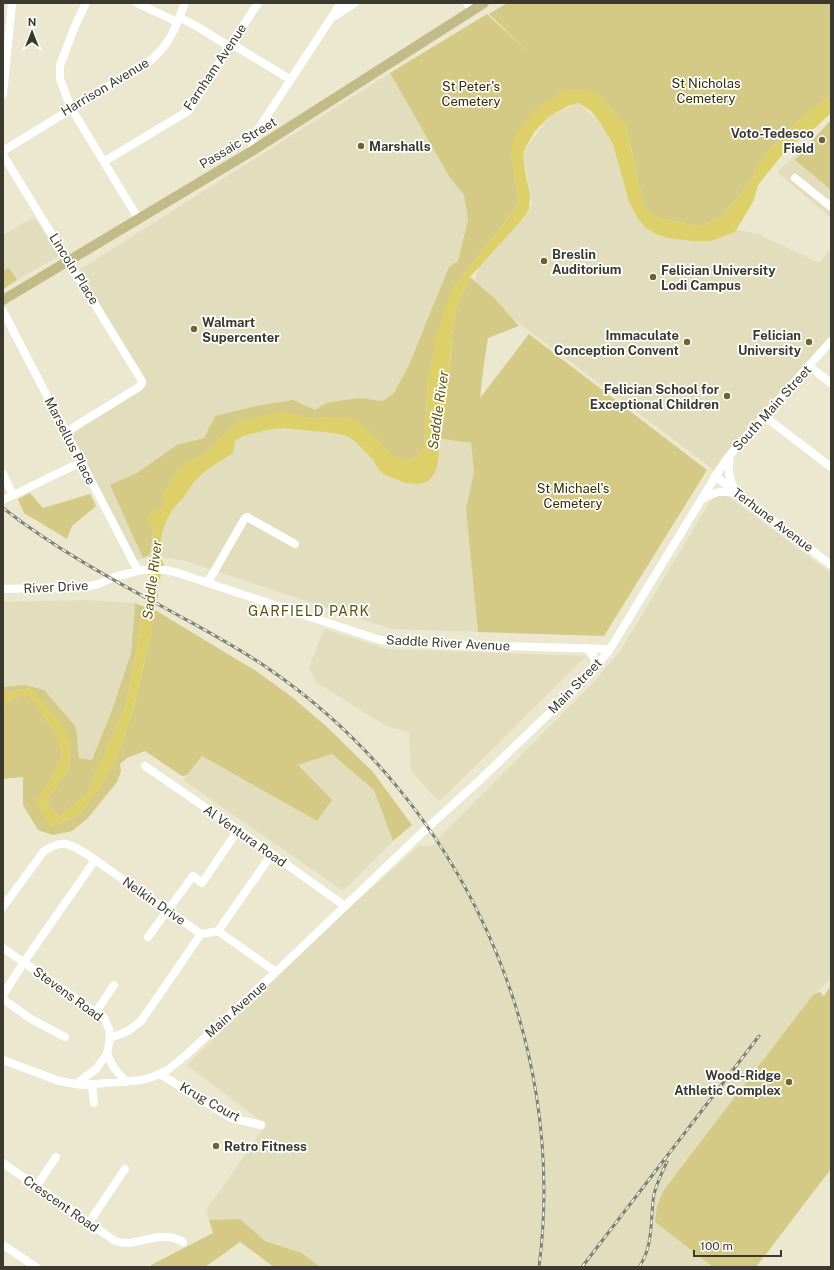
<svg xmlns="http://www.w3.org/2000/svg" width="834" height="1270" font-family="'Public Sans',sans-serif">
<rect width="100%" height="100%" fill="#ebe8cf"/>
<path fill="#e2debd" d="M 390,73 L 450,178 L 464,195 L 468,219 L 415,433 L 471,443 L 474,472 L 466,509 L 478,632 L 392,629 L 182,560 L 152,556 L 134,561 L 68,432 L 146,384 L 76,272 Z
M 578,103 L 609,130 L 675,236 L 732,229 L 758,234 L 819,263 L 831,248 L 831,335 L 714,470 L 472,288 L 479,266 L 532,205 L 523,152 L 550,116 Z
M 831,121 L 831,196 L 825,202 L 831,206 L 831,218 L 777,172 Z
M 34,217 L 59,256 L 3,288 L 3,235 Z
M 719,496 L 726,496 L 732,499 L 831,573 L 831,979 L 812,996 L 663,1191 L 655,1222 L 713,1267 L 320,1267 L 302,1253 L 265,1241 L 240,1219 L 209,1220 L 206,1210 L 266,1125 L 187,1065 L 334,921 L 419,846 L 431,846 L 437,840 L 589,687 L 620,651 L 709,503 L 713,499 Z
M 82,600 L 135,603 L 131,653 L 112,710 L 92,760 L 79,758 L 76,727 L 67,719 L 25,685 L 3,687 L 3,602 Z
M 324,629 L 387,649 L 586,656 L 439,802 L 411,771 L 409,732 L 386,726 L 316,682 L 309,668 Z
M 332,754 L 374,790 L 393,841 L 343,891 L 183,780 L 202,756 L 317,821 L 298,765 Z"/>
<path fill="#d4ca85" d="M 507,3 L 831,3 L 831,96 L 799,120 L 772,147 L 756,168 L 749,184 L 722,216 L 704,225 L 696,226 L 662,219 L 650,213 L 644,206 L 626,126 L 597,93 L 536,109 L 514,175 L 519,200 L 514,210 L 450,293 L 428,378 L 424,448 L 416,456 L 406,461 L 393,456 L 368,430 L 330,417 L 313,419 L 283,412 L 240,422 L 219,439 L 213,449 L 188,462 L 177,471 L 166,490 L 161,496 L 165,507 L 147,519 L 154,526 L 150,554 L 143,558 L 110,485 L 137,473 L 177,445 L 204,438 L 215,416 L 256,406 L 293,400 L 315,410 L 326,403 L 358,398 L 383,401 L 394,393 L 409,365 L 449,267 L 458,261 L 468,219 L 464,195 L 450,178 L 390,73 L 487,14 L 529,53 L 489,14 Z
M 831,120 L 831,190 L 795,160 Z
M 3,268 L 4,270 L 9,268 L 17,280 L 5,288 L 3,288 Z
M 470,277 L 495,299 L 519,326 L 488,338 L 484,363 L 480,398 L 529,334 L 707,470 L 604,636 L 478,632 L 466,509 L 474,472 L 471,443 L 437,438 L 436,428 L 443,419 L 451,355 L 452,336 L 456,308 Z
M 30,493 L 43,508 L 90,494 L 96,506 L 72,526 L 67,539 L 24,513 L 18,499 Z
M 135,603 L 145,607 L 141,618 L 135,661 L 125,707 L 87,794 L 59,817 L 46,801 L 69,768 L 70,743 L 30,688 L 3,694 L 3,687 L 25,685 L 44,690 L 76,727 L 79,758 L 92,760 L 112,710 L 131,653 Z
M 155,610 L 256,671 L 292,697 L 327,727 L 373,772 L 412,825 L 393,841 L 374,790 L 332,754 L 298,765 L 332,800 L 317,821 L 202,756 L 187,775 L 182,776 L 145,751 L 127,758 L 120,764 L 121,771 L 117,782 L 87,819 L 72,831 L 53,835 L 38,830 L 23,805 L 23,777 L 3,779 L 3,707 C 11,695 16,696 30,696 L 57,735 L 62,755 L 53,776 L 37,801 L 51,827 L 80,814 L 109,773 L 122,742 L 133,711 L 148,646 Z
M 831,985 L 831,1169 L 756,1267 L 713,1267 L 655,1222 L 657,1206 L 663,1191 L 812,996 L 816,993 L 820,992 L 824,996 Z
M 240,1219 L 265,1241 L 302,1253 L 320,1267 L 274,1267 L 240,1242 L 205,1267 L 151,1267 L 151,1265 L 213,1233 L 209,1220 Z"/>
<path fill="#ded068" d="M 566,89 L 582,89 L 597,93 L 626,126 L 644,206 L 650,213 L 662,219 L 696,226 L 704,225 L 722,216 L 749,184 L 756,168 L 772,147 L 799,120 L 831,96 L 831,113 L 816,127 L 787,149 L 758,185 L 754,200 L 735,232 L 711,241 L 693,241 L 668,238 L 656,234 L 646,228 L 638,219 L 629,202 L 613,144 L 601,124 L 591,111 L 578,103 L 568,106 L 550,116 L 535,131 L 523,152 L 525,171 L 530,195 L 529,209 L 520,222 L 470,277 L 456,308 L 452,336 L 446,412 L 443,419 L 436,428 L 437,444 L 439,449 L 438,463 L 435,473 L 427,482 L 419,484 L 406,483 L 385,475 L 379,470 L 373,460 L 356,442 L 347,436 L 334,433 L 283,428 L 267,430 L 243,436 L 235,441 L 233,453 C 219,462 204,470 194,482 C 190,487 187,493 183,498 C 180,502 176,505 173,509 C 164,522 154,550 164,564 L 158,585 L 158,596 L 148,646 L 133,711 L 122,742 L 109,773 L 80,814 L 51,827 L 36,801 L 53,776 L 62,755 L 57,735 L 30,696 C 16,696 11,695 3,707 L 3,694 L 30,688 L 65,728 L 70,743 L 69,768 L 46,801 L 59,817 L 87,794 L 125,707 L 135,661 L 141,618 L 145,607 L 154,526 L 146,519 L 154,510 L 165,507 L 161,496 L 166,490 L 177,471 L 188,462 L 213,449 L 219,439 L 240,422 L 268,414 L 283,412 L 313,419 L 330,417 L 345,417 L 355,420 L 368,430 L 393,456 L 406,461 L 416,456 L 424,448 L 428,378 L 437,335 L 450,293 L 514,210 L 519,200 L 514,175 L 511,153 L 513,137 L 536,109 Z"/>
<g fill="none" stroke-linecap="round" stroke-linejoin="round">
<path stroke="#fff" stroke-width="8" d="M 86,3 L 75,26 L 60,65 L 60,79 L 71,108 L 138,218
M 137,3 L 177,22
M 467,3 L 472,11
M 335,16 L 355,3
M 179,17 L 198,27 L 230,47
M 232,44 L 291,80
M 3,94 L 12,3
M 3,151 L 151,60 C 172,42 175,27 185,3
M 252,151 L 253,137 L 341,3
M 3,155 L 142,381 L 142,383 L 139,387 L 66,432
M 105,161 L 188,111 L 258,3
M 795,178 L 831,207
M 3,311 L 138,571
M 809,366 L 831,383
M 764,416 L 831,467
M 730,455 C 728,468 728,478 735,490
M 3,474 L 13,495
M 715,476 L 831,565
M 3,500 L 73,466 L 82,463
M 701,500 C 712,492 722,490 735,493
M 208,582 L 245,518 L 247,517 L 295,544
M 3,589 L 84,587 L 99,584 L 114,577 L 142,570 L 166,570 L 178,573 L 380,640 L 424,644 L 610,649
M 586,648 C 594,655 597,660 593,670
M 145,766 L 238,830 L 345,906
M 3,907 L 44,851 C 51,847 58,843 66,844 C 80,847 99,863 111,871 C 141,892 171,913 201,934
M 218,931 L 272,854
M 201,934 L 218,931 L 276,972
M 148,937 L 193,876 L 202,883 L 238,830
M 3,948 L 104,1018 L 109,1029 L 110,1038 L 107,1054 L 114,1068 L 126,1082
M 3,995 L 24,962 L 95,860
M 3,999 L 31,1019 L 65,1037
M 96,1012 L 114,985
M 110,1038 L 128,1031 L 141,1021 L 201,934
M 3,1060 L 59,1081 L 82,1085 L 142,1080 L 152,1077 L 169,1069 L 186,1055 L 276,972 L 427,828 L 480,780 L 592,672 L 610,649 L 725,461 L 734,450 L 831,341
M 160,1074 L 231,1118 L 261,1125
M 76,1084 L 96,1069 L 107,1054
M 92,1085 L 94,1103
M 3,1163 L 115,1241 C 121,1243 128,1244 134,1242 C 152,1239 166,1232 183,1242
M 36,1187 L 56,1157
M 88,1224 L 125,1169
M 3,1245 L 36,1267"/>
<path stroke="#c2bb88" stroke-width="10" d="M 3,300 L 252,151 L 484,3"/>
<defs>
<path id="rail" d="M 3,508 C 53,547 109,578 165,608 C 201,628 236,646 269,669 C 460,800 569,1037 539,1267
M 582,1267 L 759,1036
M 639,1267 C 654,1246 650,1218 654,1194 C 657,1183 662,1172 667,1162"/>
</defs>
<use href="#rail" stroke="#828070" stroke-width="3"/>
<use href="#rail" stroke="#fff" stroke-width="1.5" stroke-dasharray="4.5" stroke-linecap="butt"/>
</g>
<g fill="#6c6431" stroke="#fff" stroke-width="1.5">
<circle cx="822" cy="140" r="4"/>
<circle cx="361" cy="146" r="4"/>
<circle cx="544" cy="261" r="4"/>
<circle cx="653" cy="277" r="4"/>
<circle cx="194" cy="329" r="4"/>
<circle cx="687" cy="342" r="4"/>
<circle cx="809" cy="342" r="4"/>
<circle cx="727" cy="396" r="4"/>
<circle cx="789" cy="1082" r="4"/>
<circle cx="216" cy="1146" r="4"/>
</g>
<g text-anchor="middle" dominant-baseline="central" stroke-width="3.5" stroke-linejoin="round" paint-order="stroke">
<g font-size="13" fill="#3b392f" stroke="#fff">
<text transform="translate(215 67) rotate(-56)">Farnham Avenue</text>
<text transform="translate(105 87) rotate(-31)">Harrison Avenue</text>
<text transform="translate(238 143) rotate(-31)">Passaic Street</text>
<text transform="translate(74 269) rotate(58)">Lincoln Place</text>
<text transform="translate(772 408) rotate(-48)">South Main Street</text>
<text transform="translate(70 441) rotate(63)">Marsellus Place</text>
<text transform="translate(773 520) rotate(37)">Terhune Avenue</text>
<text transform="translate(56 587) rotate(-3)">River Drive</text>
<text transform="translate(448 643) rotate(3)">Saddle River Avenue</text>
<text transform="translate(575 686) rotate(-46)">Main Street</text>
<text transform="translate(245 836) rotate(35)">Al Ventura Road</text>
<text transform="translate(154 901) rotate(35)">Nelkin Drive</text>
<text transform="translate(68 994) rotate(36)">Stevens Road</text>
<text transform="translate(236 1009) rotate(-42)">Main Avenue</text>
<text transform="translate(210 1102) rotate(29)">Krug Court</text>
<text transform="translate(61 1204) rotate(35)">Crescent Road</text>
</g>
<g font-size="13" fill="#342e00" stroke="#fff">
<text x="706" y="83">St Nicholas<tspan x="706" dy="15">Cemetery</tspan></text>
<text x="471" y="86">St Peter's<tspan x="471" dy="15">Cemetery</tspan></text>
<text x="573" y="488">St Michael's<tspan x="573" dy="15">Cemetery</tspan></text>
</g>
<g font-size="13" font-weight="bold" fill="#3b392f" stroke="#fff" text-anchor="end">
<text x="814" y="133">Voto-Tedesco<tspan x="814" dy="15">Field</tspan></text>
<text x="369" y="146" text-anchor="start">Marshalls</text>
<text x="552" y="254" text-anchor="start">Breslin<tspan x="552" dy="15">Auditorium</tspan></text>
<text x="661" y="270" text-anchor="start">Felician University<tspan x="661" dy="15">Lodi Campus</tspan></text>
<text x="202" y="322" text-anchor="start">Walmart<tspan x="202" dy="15">Supercenter</tspan></text>
<text x="679" y="335">Immaculate<tspan x="679" dy="15">Conception Convent</tspan></text>
<text x="801" y="335">Felician<tspan x="801" dy="15">University</tspan></text>
<text x="719" y="389">Felician School for<tspan x="719" dy="15">Exceptional Children</tspan></text>
<text x="781" y="1075">Wood-Ridge<tspan x="781" dy="15">Athletic Complex</tspan></text>
<text x="224" y="1146" text-anchor="start">Retro Fitness</text>
</g>
<g font-size="14" font-style="italic" fill="#635905" stroke="#fff">
<text transform="translate(438 410) rotate(-82)">Saddle River</text>
<text transform="translate(152 580) rotate(-83)">Saddle River</text>
</g>
<g font-size="14" letter-spacing="1" fill="#5b5316" stroke="#fff">
<text x="309" y="611">GARFIELD PARK</text>
</g>
</g>
<rect width="834" height="1270" fill="none" stroke="#3b392f" stroke-width="8"/>
<g transform="translate(32 32)" stroke="#ffffff" stroke-width="3" paint-order="stroke">
<path d="M0-3L7 15L0 10L-7 15Z" fill="#3b392f"/>
<text y="-6" font-size="11" font-weight="bold" text-anchor="middle" fill="#3b392f">N</text>
</g>
<path d="M694 1250v6h87v-6" fill="none" stroke="#3b392f" stroke-width="2"/>
<text x="700" y="1250" font-size="12" fill="#3b392f" stroke="#ffffff" stroke-width="3" paint-order="stroke">100 m</text>
</svg>
